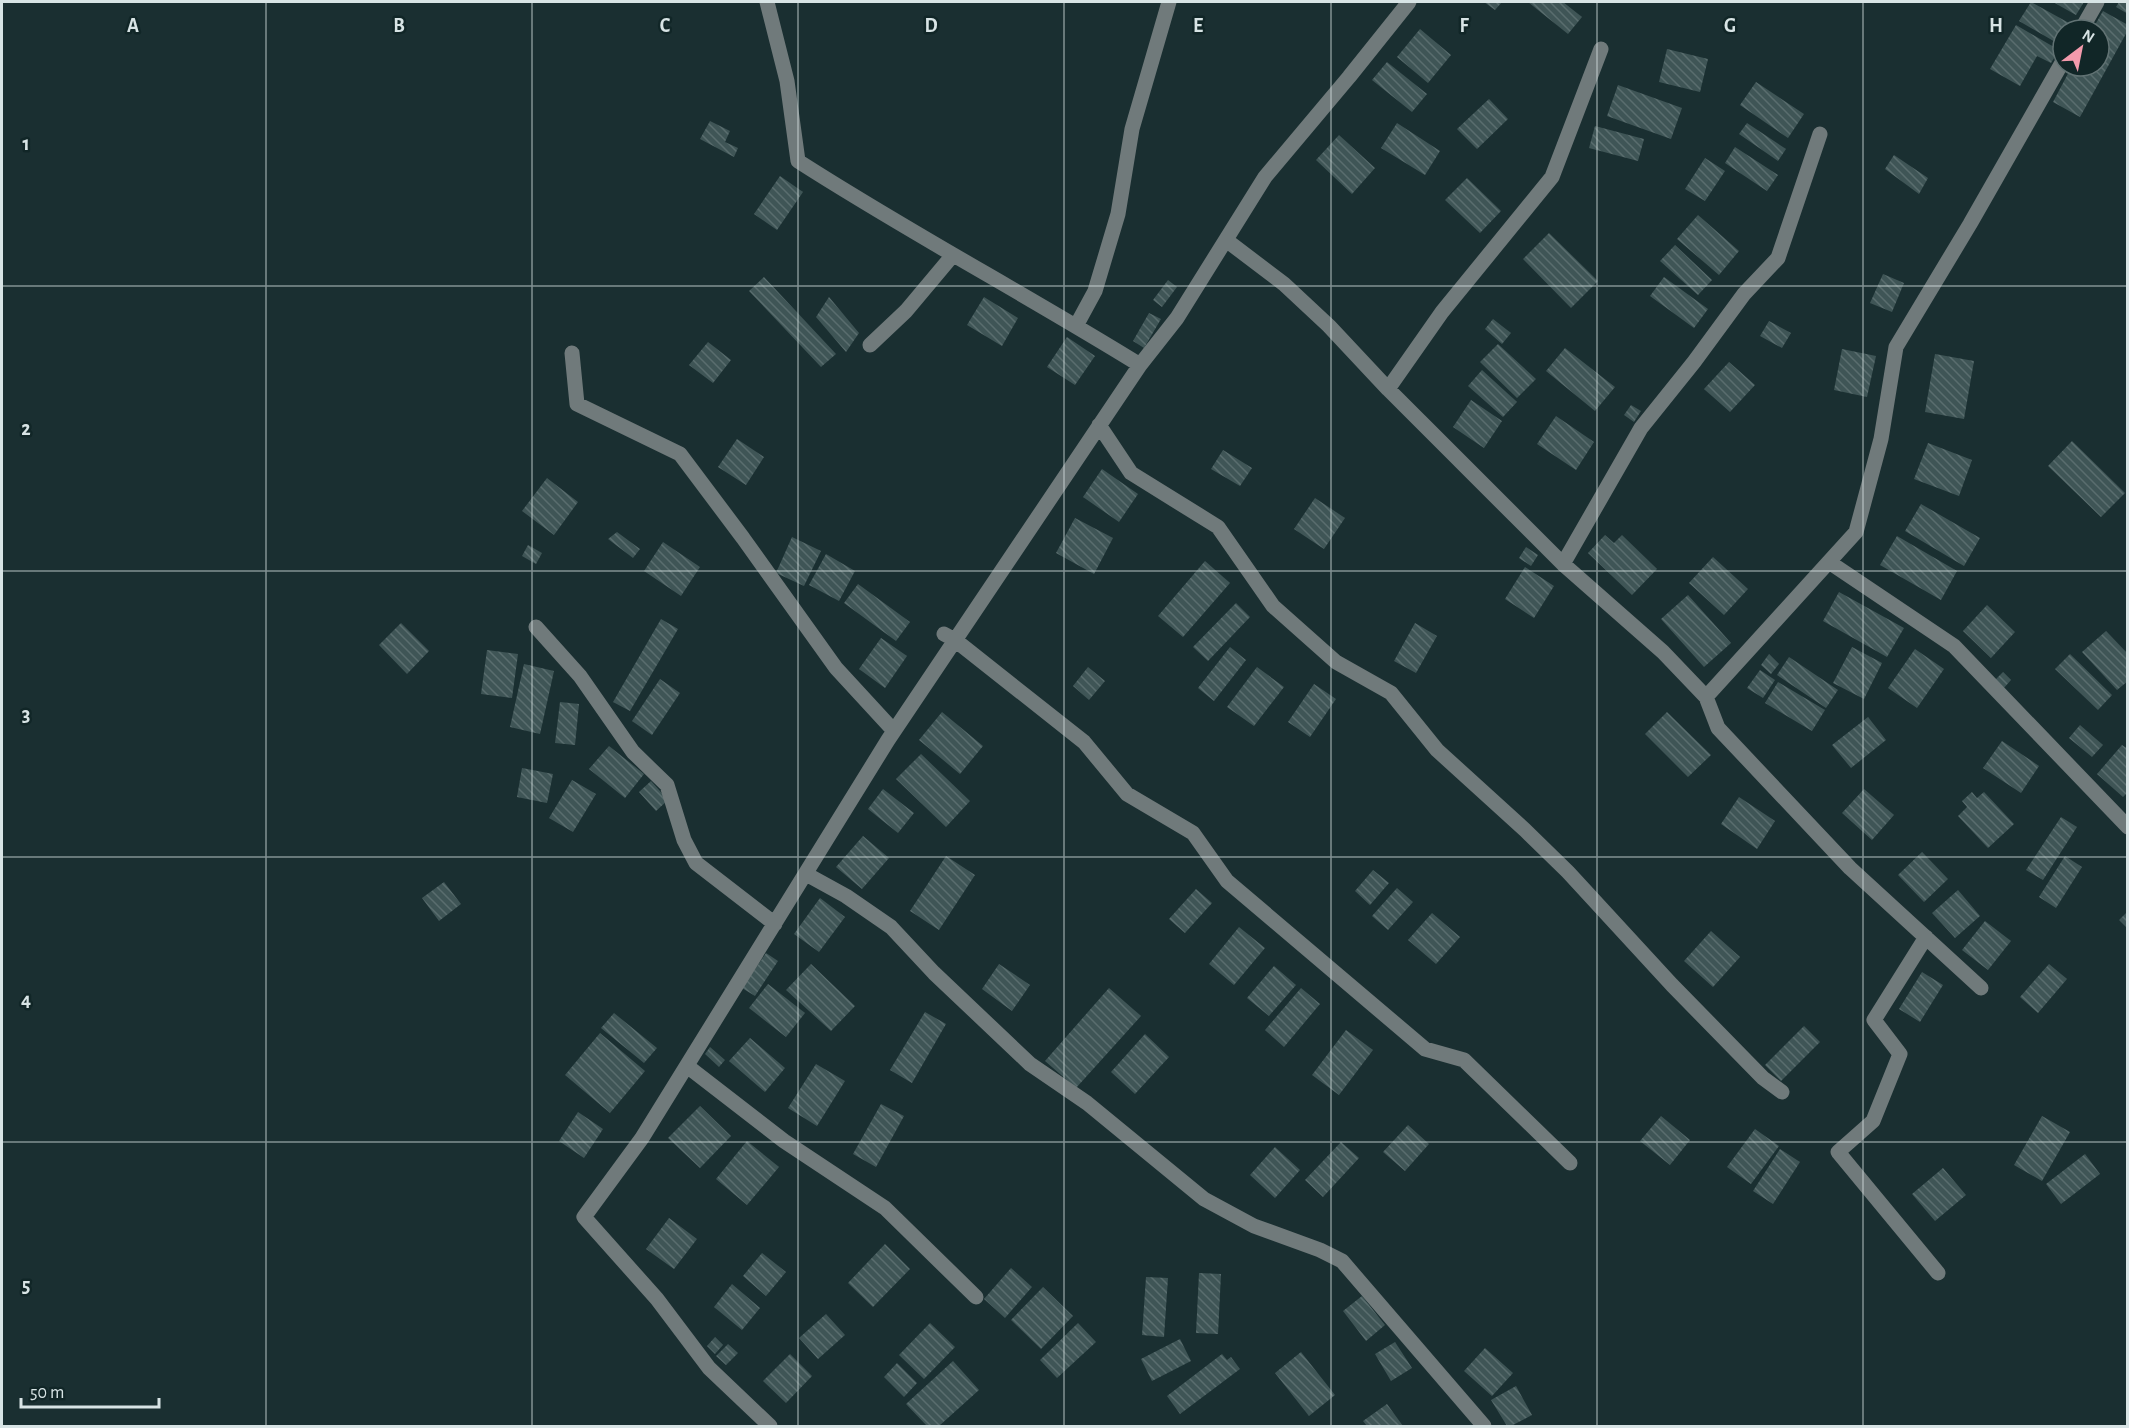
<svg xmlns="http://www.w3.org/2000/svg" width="2129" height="1428" font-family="'Alegreya Sans',sans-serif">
<defs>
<pattern id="building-back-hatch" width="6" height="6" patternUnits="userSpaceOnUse" patternTransform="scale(1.5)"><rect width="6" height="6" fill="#3f5556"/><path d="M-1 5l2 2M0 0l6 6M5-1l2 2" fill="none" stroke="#5a6d6e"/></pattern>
</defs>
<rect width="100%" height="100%" fill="#1a2f31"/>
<path fill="url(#building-back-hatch)" d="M 1484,2 L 1502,2 L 1495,10 Z
M 1528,2 L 1563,2 L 1582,17 L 1568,34 Z
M 2031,2 L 2069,23 L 2057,43 L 2019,21 Z
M 2053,2 L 2084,2 L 2076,15 Z
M 2119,2 L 2128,2 L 2128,14 L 2116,7 Z
M 2103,11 L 2128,25 L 2128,30 L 2080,117 L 2053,102 L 2072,66 L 2099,66 L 2099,30 L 2092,30 Z
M 2016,25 L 2059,50 L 2051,63 L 2037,56 L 2020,86 L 1990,69 Z
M 1420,29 L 1451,55 L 1428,83 L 1397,57 Z
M 1667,49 L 1708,59 L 1700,92 L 1659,82 Z
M 1387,62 L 1427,94 L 1412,112 L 1372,80 Z
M 1756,82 L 1804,114 L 1788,138 L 1740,105 Z
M 1618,85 L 1682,108 L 1671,139 L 1607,116 Z
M 1489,99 L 1508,119 L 1477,149 L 1457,129 Z
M 710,121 L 730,131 L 725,142 L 738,148 L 734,157 L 700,139 Z
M 1397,123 L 1440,151 L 1425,175 L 1381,148 Z
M 1747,123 L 1786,149 L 1778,161 L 1739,134 Z
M 1595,126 L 1644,139 L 1638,161 L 1589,148 Z
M 1339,135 L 1375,168 L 1352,194 L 1316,160 Z
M 1735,147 L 1778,175 L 1767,191 L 1725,163 Z
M 1894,155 L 1928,178 L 1919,194 L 1885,169 Z
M 1705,158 L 1725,171 L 1705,201 L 1685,189 Z
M 780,176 L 803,192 L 777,230 L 754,214 Z
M 1467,178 L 1501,211 L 1480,233 L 1445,200 Z
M 1698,215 L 1739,251 L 1719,275 L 1677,239 Z
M 1549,233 L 1598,281 L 1571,308 L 1523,259 Z
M 1675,245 L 1712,280 L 1698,295 L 1660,261 Z
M 1883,274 L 1904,283 L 1892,312 L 1870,303 Z
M 764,277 L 836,354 L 821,367 L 749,291 Z
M 1664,277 L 1708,309 L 1694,328 L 1650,296 Z
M 1168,280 L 1177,287 L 1162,307 L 1153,300 Z
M 829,297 L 859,333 L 846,352 L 816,317 Z
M 984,297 L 1018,318 L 1002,346 L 967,325 Z
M 1149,313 L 1161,319 L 1144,348 L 1133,341 Z
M 1493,319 L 1511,333 L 1502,344 L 1485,329 Z
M 1769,321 L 1791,333 L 1782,348 L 1760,336 Z
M 1067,337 L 1095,356 L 1075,385 L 1047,367 Z
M 708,342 L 731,360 L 713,383 L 689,365 Z
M 1498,344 L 1536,379 L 1517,398 L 1480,362 Z
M 1565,348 L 1615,387 L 1595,411 L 1546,371 Z
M 1842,349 L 1876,356 L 1867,397 L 1834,390 Z
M 1935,354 L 1974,361 L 1964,419 L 1925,412 Z
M 1729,362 L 1755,385 L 1730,412 L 1704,389 Z
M 1482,370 L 1517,402 L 1503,417 L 1468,386 Z
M 1471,400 L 1502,421 L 1484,448 L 1453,427 Z
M 1631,405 L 1641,411 L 1634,422 L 1624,415 Z
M 1556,416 L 1594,442 L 1576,470 L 1537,444 Z
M 737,439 L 764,457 L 746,485 L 718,467 Z
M 2072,441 L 2125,493 L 2101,517 L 2048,466 Z
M 1928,443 L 1972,460 L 1959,496 L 1914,479 Z
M 1223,450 L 1252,468 L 1240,486 L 1211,469 Z
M 1102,469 L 1138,494 L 1119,522 L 1083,497 Z
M 547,478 L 578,502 L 554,535 L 522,511 Z
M 1315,498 L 1345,518 L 1324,549 L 1294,529 Z
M 1921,504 L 1980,538 L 1964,566 L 1905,531 Z
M 1075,518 L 1113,538 L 1094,574 L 1056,553 Z
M 617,532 L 640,549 L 633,558 L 608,539 Z
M 1605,535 L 1614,543 L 1622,535 L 1657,569 L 1632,595 L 1588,553 Z
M 1897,536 L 1957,571 L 1941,600 L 1880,565 Z
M 792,537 L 821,551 L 804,586 L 776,573 Z
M 663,542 L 700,567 L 681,596 L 644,571 Z
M 528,545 L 542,553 L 536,564 L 522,556 Z
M 1526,547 L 1538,555 L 1531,566 L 1519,558 Z
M 826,554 L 855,571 L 839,601 L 809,585 Z
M 1713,557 L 1748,589 L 1724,615 L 1689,583 Z
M 1205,561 L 1230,583 L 1183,637 L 1158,616 Z
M 1525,567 L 1554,586 L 1534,618 L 1505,599 Z
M 858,584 L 910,622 L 896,641 L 844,603 Z
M 1839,592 L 1904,628 L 1887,657 L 1823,621 Z
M 1688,595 L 1731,643 L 1704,667 L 1661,619 Z
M 1236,603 L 1250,617 L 1208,661 L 1193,647 Z
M 1987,605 L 2015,632 L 1991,658 L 1963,631 Z
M 661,619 L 678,629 L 630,711 L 613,702 Z
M 401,623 L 429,651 L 407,674 L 379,645 Z
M 1415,623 L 1437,636 L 1416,673 L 1394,661 Z
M 2106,631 L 2128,654 L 2128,681 L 2117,690 L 2082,652 Z
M 881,638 L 907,656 L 885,688 L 859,669 Z
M 1230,647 L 1246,660 L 1214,701 L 1198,688 Z
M 1852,647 L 1882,663 L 1864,699 L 1833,683 Z
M 1915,649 L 1944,669 L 1917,708 L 1888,688 Z
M 487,650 L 518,654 L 512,698 L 481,694 Z
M 1769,654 L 1779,664 L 1771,674 L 1761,665 Z
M 2070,654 L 2112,695 L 2098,710 L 2055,669 Z
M 1789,657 L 1838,690 L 1826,708 L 1777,675 Z
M 524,664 L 554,671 L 540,734 L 510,727 Z
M 1088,667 L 1105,681 L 1089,700 L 1073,686 Z
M 1257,667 L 1284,687 L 1254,726 L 1227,707 Z
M 1760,670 L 1775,680 L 1763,698 L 1747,688 Z
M 2003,672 L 2011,680 L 2003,689 L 1994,681 Z
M 660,679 L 680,693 L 652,735 L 632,721 Z
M 1778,682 L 1825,710 L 1812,731 L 1765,703 Z
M 1314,684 L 1336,699 L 1310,737 L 1288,722 Z
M 560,702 L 579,704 L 575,745 L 555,743 Z
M 942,712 L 983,746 L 960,774 L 919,740 Z
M 1667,712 L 1711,755 L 1688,777 L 1645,734 Z
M 1868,717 L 1886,740 L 1851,768 L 1832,745 Z
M 2080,725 L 2103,745 L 2092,757 L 2069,738 Z
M 2002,741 L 2039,766 L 2021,793 L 1983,768 Z
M 2122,745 L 2128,749 L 2128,792 L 2123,797 L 2097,774 Z
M 609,746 L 644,774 L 625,798 L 589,769 Z
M 921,754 L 970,801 L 946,827 L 896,779 Z
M 522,768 L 553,774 L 547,803 L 517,797 Z
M 572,780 L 596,794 L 573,832 L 549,818 Z
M 651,781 L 668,800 L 656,811 L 639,792 Z
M 883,789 L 914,813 L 898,833 L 868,809 Z
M 1864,789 L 1894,815 L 1872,840 L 1842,813 Z
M 1972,792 L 1977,798 L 1984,792 L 2014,824 L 1988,848 L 1958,816 L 1967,807 L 1962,801 Z
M 1739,797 L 1775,821 L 1757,849 L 1721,824 Z
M 2061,817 L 2077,827 L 2043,880 L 2026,870 Z
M 863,836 L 889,858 L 862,889 L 836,867 Z
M 1922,852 L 1948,879 L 1924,902 L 1898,875 Z
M 946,856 L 975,875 L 939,930 L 910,911 Z
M 2065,856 L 2082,867 L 2056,908 L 2039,897 Z
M 1373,870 L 1389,883 L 1370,905 L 1355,891 Z
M 444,882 L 461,904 L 439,921 L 422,898 Z
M 1397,888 L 1413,902 L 1388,930 L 1372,916 Z
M 1196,889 L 1212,903 L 1185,933 L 1169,919 Z
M 1958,890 L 1980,916 L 1955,938 L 1932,913 Z
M 820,898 L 845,917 L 819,952 L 794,934 Z
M 2128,911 L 2128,929 L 2119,920 Z
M 1432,913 L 1460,937 L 1436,964 L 1408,940 Z
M 1985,921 L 2011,941 L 1988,970 L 1962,950 Z
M 1239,927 L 1265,948 L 1234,985 L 1209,964 Z
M 1711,931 L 1740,957 L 1713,987 L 1684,961 Z
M 766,953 L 778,961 L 755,996 L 742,988 Z
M 811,964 L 855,1006 L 831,1031 L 786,990 Z
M 999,964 L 1030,985 L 1012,1011 L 982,989 Z
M 2049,964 L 2067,979 L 2038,1013 L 2020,997 Z
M 1274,966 L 1296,985 L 1269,1016 L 1247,998 Z
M 1922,972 L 1943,985 L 1920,1022 L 1899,1009 Z
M 768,984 L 805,1013 L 786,1037 L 749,1008 Z
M 1109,988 L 1141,1016 L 1076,1088 L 1045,1061 Z
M 1301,988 L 1320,1004 L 1284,1047 L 1265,1030 Z
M 925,1012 L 946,1024 L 912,1083 L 890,1070 Z
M 614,1013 L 657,1048 L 644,1063 L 601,1028 Z
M 1804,1026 L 1820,1042 L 1781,1081 L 1765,1065 Z
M 1346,1030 L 1373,1050 L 1339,1095 L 1312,1075 Z
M 600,1033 L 645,1071 L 610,1113 L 565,1075 Z
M 1145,1034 L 1169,1057 L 1135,1094 L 1111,1072 Z
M 750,1038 L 785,1068 L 765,1092 L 729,1061 Z
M 710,1047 L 725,1060 L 719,1067 L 705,1054 Z
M 816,1064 L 845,1081 L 817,1126 L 788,1108 Z
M 881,1104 L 904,1116 L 876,1167 L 853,1154 Z
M 700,1106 L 731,1136 L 700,1168 L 668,1138 Z
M 578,1112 L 603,1129 L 584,1158 L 559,1141 Z
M 1661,1116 L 1690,1140 L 1670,1165 L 1640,1141 Z
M 2042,1116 L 2070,1132 L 2042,1181 L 2014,1165 Z
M 1408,1125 L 1429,1144 L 1405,1171 L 1383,1152 Z
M 1755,1129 L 1779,1146 L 1751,1184 L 1727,1167 Z
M 747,1141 L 779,1167 L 747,1205 L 716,1179 Z
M 1341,1142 L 1359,1158 L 1323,1197 L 1305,1180 Z
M 1275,1147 L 1300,1170 L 1275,1198 L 1250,1175 Z
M 1780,1149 L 1800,1162 L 1773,1204 L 1753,1191 Z
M 2085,1154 L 2100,1174 L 2061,1204 L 2046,1184 Z
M 1943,1168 L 1966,1195 L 1935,1221 L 1912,1194 Z
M 669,1218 L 697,1239 L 674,1269 L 646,1249 Z
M 885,1244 L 910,1269 L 873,1307 L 848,1283 Z
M 762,1253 L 786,1272 L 766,1296 L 743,1276 Z
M 1011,1268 L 1032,1287 L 1005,1318 L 984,1299 Z
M 1199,1273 L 1221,1274 L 1218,1334 L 1196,1333 Z
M 1146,1277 L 1168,1278 L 1164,1337 L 1142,1335 Z
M 732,1284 L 760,1308 L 742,1330 L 714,1307 Z
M 1043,1287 L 1073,1316 L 1041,1349 L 1011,1320 Z
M 1362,1296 L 1385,1325 L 1366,1341 L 1343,1311 Z
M 826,1314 L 845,1335 L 818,1359 L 799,1338 Z
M 930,1323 L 955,1347 L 924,1379 L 899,1355 Z
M 1078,1323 L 1096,1342 L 1057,1378 L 1040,1360 Z
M 715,1337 L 723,1345 L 715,1354 L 707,1346 Z
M 1180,1339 L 1191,1361 L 1152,1381 L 1141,1359 Z
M 1395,1342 L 1412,1368 L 1391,1381 L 1375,1354 Z
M 728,1344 L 738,1353 L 726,1365 L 716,1356 Z
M 1485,1348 L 1513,1373 L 1492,1396 L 1464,1371 Z
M 1301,1352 L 1335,1395 L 1309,1416 L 1275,1373 Z
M 790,1354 L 812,1376 L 786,1403 L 763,1381 Z
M 1222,1354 L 1227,1360 L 1231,1357 L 1240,1369 L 1180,1414 L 1167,1396 Z
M 953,1361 L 979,1390 L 939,1426 L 927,1426 L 906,1404 Z
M 897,1363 L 917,1383 L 904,1397 L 884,1377 Z
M 1516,1386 L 1532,1415 L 1511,1426 L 1507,1426 L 1491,1400 Z
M 1387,1404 L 1403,1426 L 1367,1426 L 1363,1421 Z"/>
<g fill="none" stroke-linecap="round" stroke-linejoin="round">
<path stroke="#707a7b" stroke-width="15" d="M 767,2 L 787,81 L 798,161 C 910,233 1027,295 1140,365
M 2081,30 L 2097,2
M 1226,240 L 1284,284 L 1329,326 L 1388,389 L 1442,312 L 1552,177 L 1601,49
M 1076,326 L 1095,291 L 1118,214 L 1132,129 L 1169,2
M 870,345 L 906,311 L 953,255
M 572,353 L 577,404 L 680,454 L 743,538 L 836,668 L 894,731
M 1388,389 L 1563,564 L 1641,428 L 1694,362 L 1744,294 L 1778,258 L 1820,134
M 1099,425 L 1131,473 L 1218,527 L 1273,606 L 1336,662 L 1391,693 L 1437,750 L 1525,830 L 1568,872 L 1672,985 L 1763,1078 L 1782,1092
M 1829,562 L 1954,646 L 2128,827
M 1563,564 L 1663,652 L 1706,697 L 1856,532 L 1881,439 L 1896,347 L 1970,224 L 2063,61
M 536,627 L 580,676 L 633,752 L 667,785 L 684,840 L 696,863 L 775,924
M 944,634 L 955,640 L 1084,742 L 1127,794 L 1193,833 L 1227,881 L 1425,1049 L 1464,1060 L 1570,1163
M 1706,697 L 1718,728 L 1850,868 L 1981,988
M 806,874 L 846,896 L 891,927 L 934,973 L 1030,1064 L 1087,1103 L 1204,1199 L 1254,1226 L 1320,1250 L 1342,1261 L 1484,1426
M 1926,937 L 1874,1020 L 1900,1054 L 1873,1121 L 1838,1152 L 1938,1273
M 687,1066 L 784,1141 L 885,1208 L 976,1297
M 770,1426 L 709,1368 L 657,1299 L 584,1217 L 642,1138 L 888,740 L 1140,365 L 1177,318 L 1265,177 L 1349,77 L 1409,2"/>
</g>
<path fill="none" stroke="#d8e4e5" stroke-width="1.5" stroke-opacity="0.55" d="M 266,2 L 266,1426M 532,2 L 532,1426M 798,2 L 798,1426M 1064,2 L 1064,1426M 1331,2 L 1331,1426M 1597,2 L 1597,1426M 1863,2 L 1863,1426M 2,286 L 2128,286M 2,571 L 2128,571M 2,857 L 2128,857M 2,1142 L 2128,1142"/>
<g font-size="20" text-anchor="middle" font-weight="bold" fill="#d8e4e5" stroke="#112627" stroke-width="5" stroke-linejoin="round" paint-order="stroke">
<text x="133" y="32">A</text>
<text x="399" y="32">B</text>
<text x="665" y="32">C</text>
<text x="931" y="32">D</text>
<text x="1198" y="32">E</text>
<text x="1464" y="32">F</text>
<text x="1730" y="32">G</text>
<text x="1996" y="32">H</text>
<text x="26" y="150">1</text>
<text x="26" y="435">2</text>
<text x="26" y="721">3</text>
<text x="26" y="1006">4</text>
<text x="26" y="1292">5</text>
</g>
<rect width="2129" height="1428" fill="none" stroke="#d8e4e5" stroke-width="6"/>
<g transform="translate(2081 48) rotate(32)"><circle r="28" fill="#112627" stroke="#617273" stroke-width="1.5"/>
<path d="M0-4.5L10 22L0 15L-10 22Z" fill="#f39aac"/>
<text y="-9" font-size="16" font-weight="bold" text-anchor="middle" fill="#d8e4e5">N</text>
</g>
<path d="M21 1398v9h138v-9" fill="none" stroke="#d8e4e5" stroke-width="3"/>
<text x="30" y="1398" font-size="18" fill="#d8e4e5" stroke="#112627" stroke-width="4.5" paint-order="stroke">50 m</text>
</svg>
